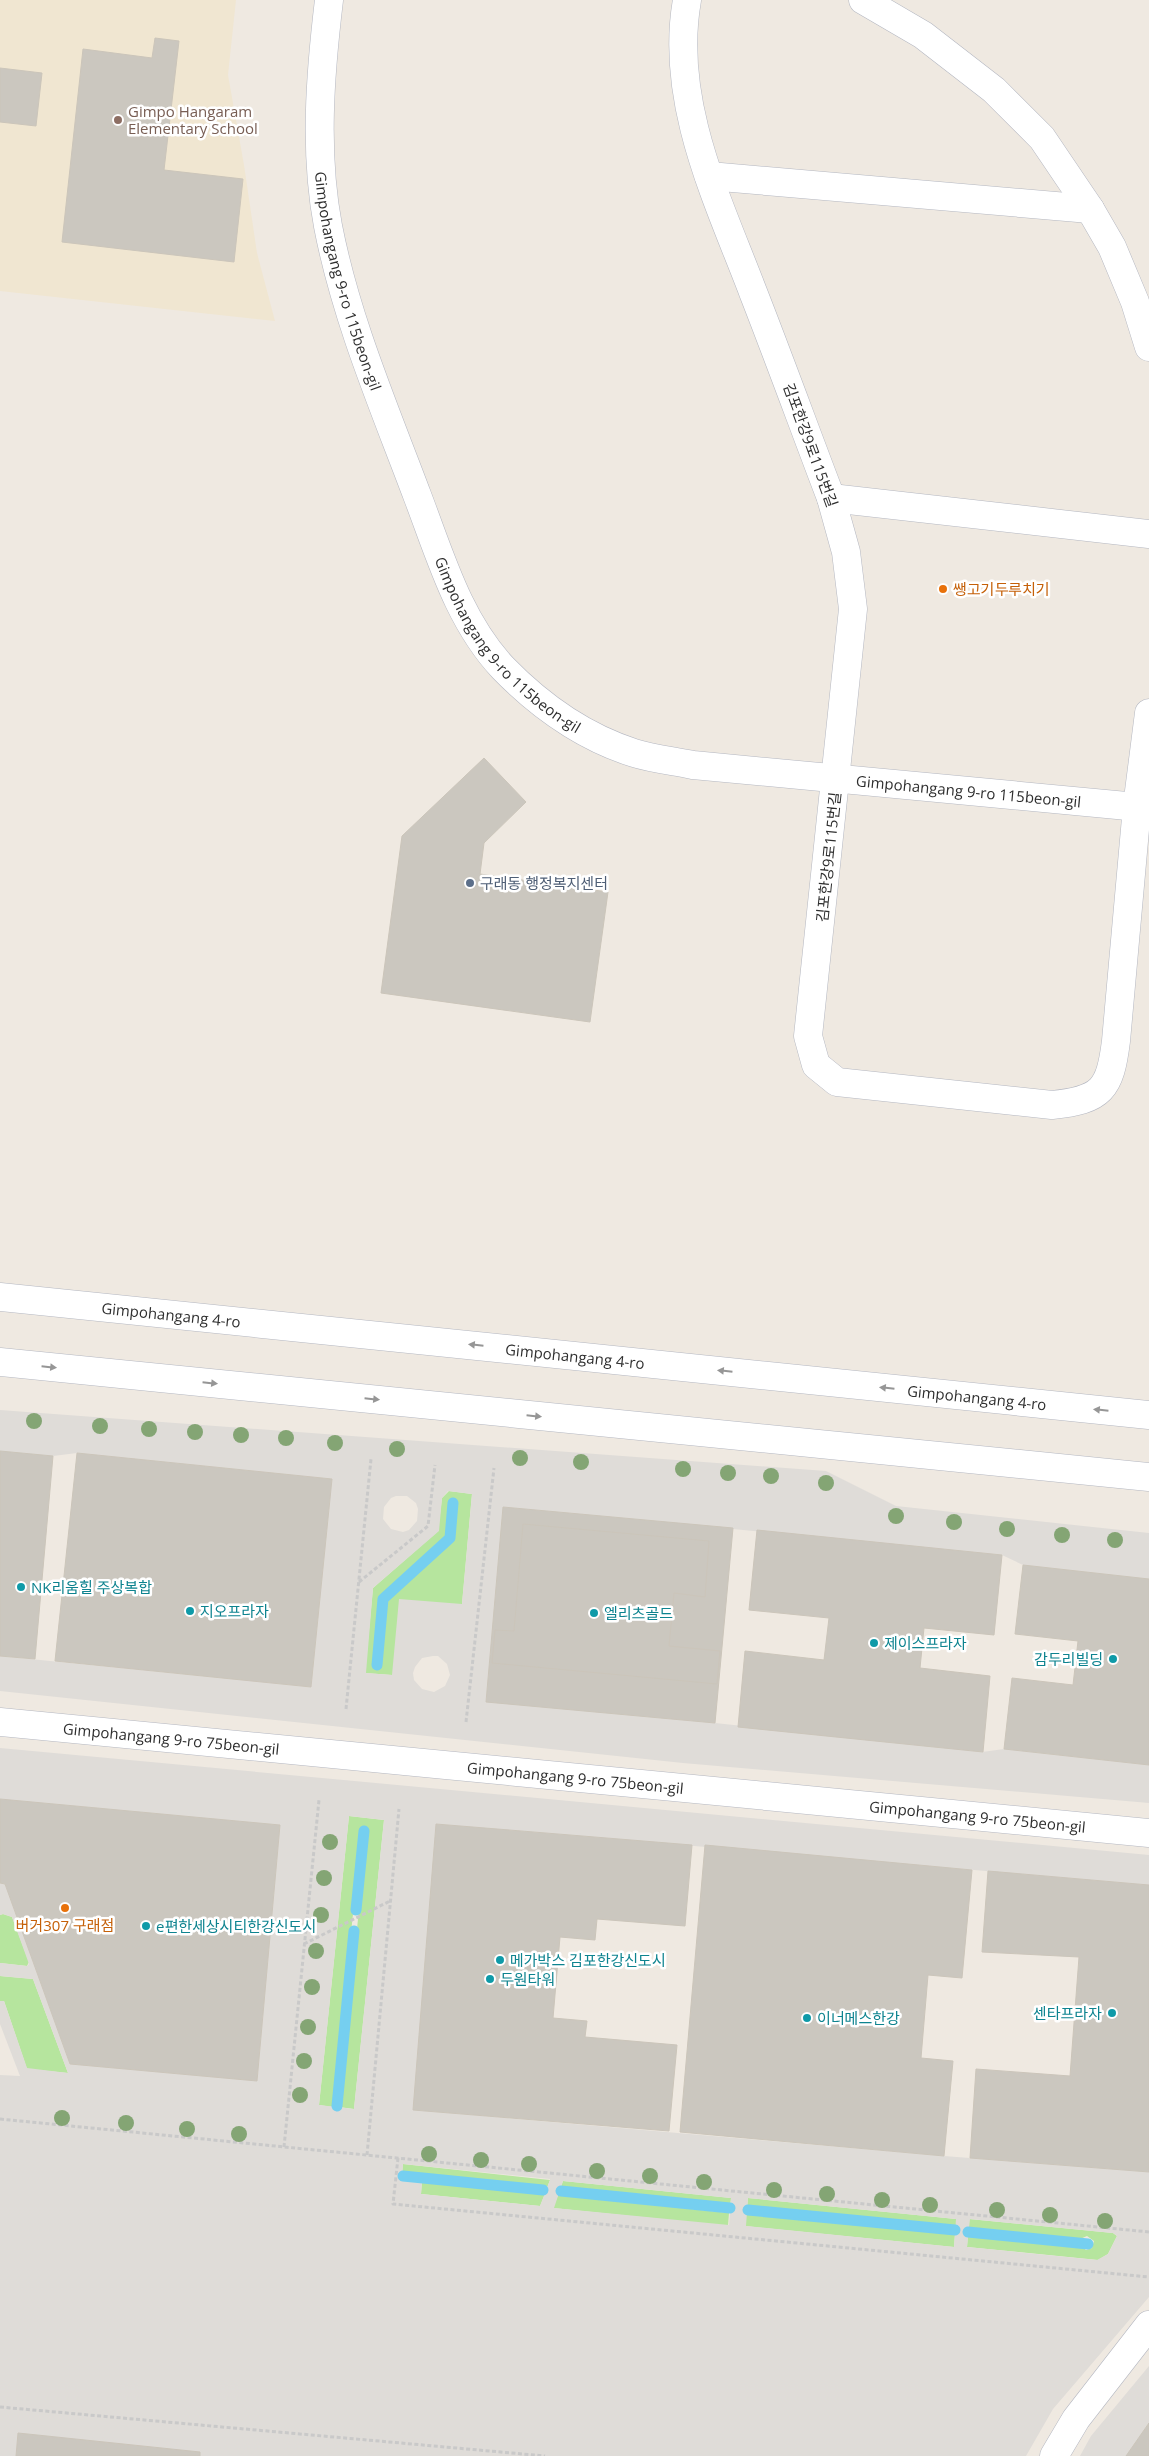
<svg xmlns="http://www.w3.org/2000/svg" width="1149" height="2456" font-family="'Open Sans','Noto Sans KR',sans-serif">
<rect width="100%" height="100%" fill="#efe9e1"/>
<path fill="#f0e6d1" d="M 0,0 L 236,0 L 228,75 L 244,165 L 257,253 L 275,321 L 0,291 Z"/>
<path fill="#b6e59e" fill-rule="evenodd" d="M 449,1491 L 472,1494 L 462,1604 L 392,1675 L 365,1673 L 373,1588 L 438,1531 L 442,1498 ZM 452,1502 L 455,1502 L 451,1538 L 385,1601 L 378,1667 L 376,1666 L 382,1598 L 449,1537 Z
M 349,1816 L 384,1820 L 354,2109 L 339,2107 L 367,1830 L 362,1827 L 333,2107 L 319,2105 Z
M 3,1914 L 12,1917 L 29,1962 L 27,1966 L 0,1963 L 0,1915 Z
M 0,1976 L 33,1979 L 68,2073 L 27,2069 L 4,2001 L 0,2001 Z
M 403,2164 L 550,2180 L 547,2188 L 402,2173 Z
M 422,2181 L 545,2194 L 540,2206 L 421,2194 Z
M 563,2181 L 731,2198 L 730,2207 L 560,2189 Z
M 558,2195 L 729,2213 L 728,2226 L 553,2208 Z
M 748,2198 L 956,2219 L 956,2228 L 747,2207 Z
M 746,2214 L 955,2234 L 954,2247 L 745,2226 Z
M 969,2219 L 1113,2233 L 1117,2236 L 1108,2254 L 1098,2260 L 967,2247 L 968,2234 L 1080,2245 L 1086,2250 L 1092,2248 L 1094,2241 L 1087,2236 L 1080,2239 L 968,2228 Z"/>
<path fill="#dfdcd8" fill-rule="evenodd" d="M 0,1410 L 826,1471 L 896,1506 L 1149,1533 L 1149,1579 L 1023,1565 L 1002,1555 L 504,1507 L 486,1701 L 715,1723 L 982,1752 L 1004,1749 L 1149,1765 L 1149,1803 L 683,1763 L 0,1691 L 0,1656 L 311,1687 L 332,1479 L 77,1453 L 53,1456 L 0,1451 ZM 448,1491 L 472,1494 L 462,1604 L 399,1599 L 392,1675 L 366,1673 L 373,1588 L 439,1531 L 442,1498 ZM 396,1496 L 407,1496 L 416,1503 L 418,1509 L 417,1521 L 409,1530 L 403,1532 L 391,1529 L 383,1519 L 384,1507 L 391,1498 ZM 433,1656 L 438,1656 L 447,1664 L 450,1675 L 445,1686 L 434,1692 L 422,1689 L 414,1680 L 413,1673 L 415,1667 L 422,1658 Z
M 0,1748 L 1149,1855 L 1149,1885 L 437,1824 L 414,2110 L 944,2156 L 1149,2172 L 1149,2297 L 1053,2409 L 1026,2456 L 200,2456 L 200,2452 L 18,2433 L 16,2456 L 0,2456 L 0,2075 L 20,2076 L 0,2024 L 0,2001 L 4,2001 L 27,2068 L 68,2073 L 33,1979 L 0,1976 L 0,1963 L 27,1966 L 29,1964 L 12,1917 L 3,1914 L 0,1915 L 0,1883 L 5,1884 L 70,2064 L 257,2081 L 280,1825 L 0,1799 ZM 349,1816 L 384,1820 L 354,2109 L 319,2105 ZM 403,2164 L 550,2179 L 550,2180 L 540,2206 L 421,2194 L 422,2181 L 402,2179 ZM 563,2181 L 731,2198 L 729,2225 L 554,2208 ZM 748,2198 L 956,2219 L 954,2247 L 746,2226 ZM 970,2219 L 1113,2233 L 1117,2236 L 1108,2254 L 1097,2260 L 967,2247 Z
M 1149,2366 L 1149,2423 L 1126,2456 L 1080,2456 L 1091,2436 Z"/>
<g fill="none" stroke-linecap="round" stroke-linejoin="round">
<path stroke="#75cff0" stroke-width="11" d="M 377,1665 L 383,1599 L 450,1538 L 453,1503
M 356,1910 L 364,1831
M 337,2106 L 354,1931
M 403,2176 L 543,2190
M 561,2191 L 730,2208
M 748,2210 L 955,2230
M 968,2232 L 1088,2244"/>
</g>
<path fill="#cbc7bf" stroke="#cbc5ba" d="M 155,38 L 179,41 L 164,170 L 243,179 L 234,262 L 62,242 L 83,49 L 152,58 Z
M 0,68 L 42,73 L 36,126 L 0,122 Z
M 484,758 L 526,802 L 484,843 L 480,874 L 608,892 L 590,1022 L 381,993 L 402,836 Z
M 0,1451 L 53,1456 L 35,1659 L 0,1656 Z
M 77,1453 L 332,1479 L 311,1687 L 55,1661 Z
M 503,1507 L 733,1528 L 715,1723 L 486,1702 Z
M 523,1524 L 709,1541 L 705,1597 L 674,1593 L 669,1646 L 720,1651 L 717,1684 L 492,1663 L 495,1630 L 514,1631 Z
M 757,1530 L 1002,1555 L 994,1635 L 924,1628 L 920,1668 L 990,1676 L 983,1752 L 738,1727 L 745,1651 L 824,1660 L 829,1618 L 749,1610 Z
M 1023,1565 L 1149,1579 L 1149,1765 L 1004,1749 L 1012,1678 L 1073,1685 L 1078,1641 L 1015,1634 Z
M 0,1799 L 280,1825 L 257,2081 L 70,2064 L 5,1884 L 0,1883 Z
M 436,1824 L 692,1845 L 685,1926 L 597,1919 L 595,1940 L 560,1937 L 553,2018 L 587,2021 L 585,2037 L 677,2045 L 669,2131 L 413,2110 Z
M 705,1845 L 972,1870 L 962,1978 L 928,1975 L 921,2058 L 953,2061 L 944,2156 L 680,2132 Z
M 988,1871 L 1149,1885 L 1149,2172 L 970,2158 L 976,2069 L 1070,2076 L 1079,1957 L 982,1952 Z
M 1149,2423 L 1149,2456 L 1126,2456 Z
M 18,2433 L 200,2452 L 200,2456 L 16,2456 Z"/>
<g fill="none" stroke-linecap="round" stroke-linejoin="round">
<defs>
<g id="street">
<path id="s1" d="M 329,0 C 320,75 314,152 328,226 C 346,319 384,407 417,495 C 440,555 458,620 503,668 C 539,705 584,737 634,753 C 653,759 674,761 693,765 L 1149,808"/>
<path d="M 687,0 C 669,102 718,200 753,292 C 780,361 805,430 831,498 L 846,552 L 853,609 L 808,1036 L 816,1065 L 837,1082 L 1052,1105 C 1102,1100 1110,1089 1116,1041 L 1137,807 L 1149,713"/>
<path d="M 863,0 L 923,35 L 994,90 L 1042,138 L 1090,209 L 1112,247 L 1135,302 L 1149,347"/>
<path d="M 709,176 L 1090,209"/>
<path d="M 831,498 L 1149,534"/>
<path id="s2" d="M 0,1722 L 1149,1833"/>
</g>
<g id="secondary">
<path id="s3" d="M 0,1297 L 1149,1415"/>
<path d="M 0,1362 L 1149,1477"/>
<path d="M 1054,2456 L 1076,2419 L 1149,2325"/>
</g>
</defs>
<use href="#street" stroke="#b4b7c1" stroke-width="29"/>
<use href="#secondary" stroke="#b4b7c1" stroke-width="29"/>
<path stroke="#c9c9c9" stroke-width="3" stroke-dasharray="4 2.5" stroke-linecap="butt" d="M 359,1582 L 428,1526 L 435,1465
M 346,1709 L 371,1459
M 466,1722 L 494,1468
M 304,1944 L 390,1901
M 0,2119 L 1149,2232
M 284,2147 L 319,1800
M 367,2155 L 399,1809
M 398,2158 L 393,2204 L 1149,2277
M 0,2407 L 545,2456"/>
<use href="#street" stroke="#fff" stroke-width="28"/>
<use href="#secondary" stroke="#fff" stroke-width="28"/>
</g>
<g fill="#84a574">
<circle cx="34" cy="1421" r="8"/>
<circle cx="100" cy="1426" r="8"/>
<circle cx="149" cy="1429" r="8"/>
<circle cx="195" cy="1432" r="8"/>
<circle cx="241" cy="1435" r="8"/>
<circle cx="286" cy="1438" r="8"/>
<circle cx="335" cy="1443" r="8"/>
<circle cx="397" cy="1449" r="8"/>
<circle cx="520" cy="1458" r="8"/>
<circle cx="581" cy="1462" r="8"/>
<circle cx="683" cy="1469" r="8"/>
<circle cx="728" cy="1473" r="8"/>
<circle cx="771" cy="1476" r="8"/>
<circle cx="826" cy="1483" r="8"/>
<circle cx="896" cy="1516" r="8"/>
<circle cx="954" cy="1522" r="8"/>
<circle cx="1007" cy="1529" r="8"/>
<circle cx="1062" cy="1535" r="8"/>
<circle cx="1115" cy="1540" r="8"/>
<circle cx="330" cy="1842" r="8"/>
<circle cx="324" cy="1878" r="8"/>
<circle cx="321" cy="1915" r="8"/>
<circle cx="316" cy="1951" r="8"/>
<circle cx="312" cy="1987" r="8"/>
<circle cx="308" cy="2027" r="8"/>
<circle cx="304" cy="2061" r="8"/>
<circle cx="300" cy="2095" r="8"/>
<circle cx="62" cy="2118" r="8"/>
<circle cx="126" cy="2123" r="8"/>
<circle cx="187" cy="2129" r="8"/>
<circle cx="239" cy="2134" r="8"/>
<circle cx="429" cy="2154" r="8"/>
<circle cx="481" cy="2160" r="8"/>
<circle cx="529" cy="2164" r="8"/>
<circle cx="597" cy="2171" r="8"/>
<circle cx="650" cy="2176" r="8"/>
<circle cx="704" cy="2182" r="8"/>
<circle cx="774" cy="2190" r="8"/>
<circle cx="827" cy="2194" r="8"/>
<circle cx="882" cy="2200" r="8"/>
<circle cx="930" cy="2205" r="8"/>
<circle cx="997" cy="2210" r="8"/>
<circle cx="1050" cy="2215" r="8"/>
<circle cx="1105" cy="2221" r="8"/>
</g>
<defs><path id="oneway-solid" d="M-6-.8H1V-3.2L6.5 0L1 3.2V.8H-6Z" transform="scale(1.25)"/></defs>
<g fill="#969696">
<use href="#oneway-solid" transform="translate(476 1345) rotate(-174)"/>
<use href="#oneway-solid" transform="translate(49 1367) rotate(6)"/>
<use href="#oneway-solid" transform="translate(725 1371) rotate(-174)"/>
<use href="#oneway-solid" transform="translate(210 1383) rotate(6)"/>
<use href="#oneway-solid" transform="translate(887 1388) rotate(-174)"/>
<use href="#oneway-solid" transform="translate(372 1399) rotate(6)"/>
<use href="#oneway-solid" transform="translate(1101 1410) rotate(-174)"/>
<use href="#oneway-solid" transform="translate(534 1416) rotate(6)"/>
</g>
<circle fill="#8d6e63" stroke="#fff" stroke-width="2" cx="118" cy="120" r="5"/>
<g fill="#e8710a" stroke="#fff" stroke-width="2">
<circle cx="943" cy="589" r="5"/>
<circle cx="65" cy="1908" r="5"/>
</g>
<circle fill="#5c6f8a" stroke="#fff" stroke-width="2" cx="470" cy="883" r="5"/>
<g fill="#0f9aa8" stroke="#fff" stroke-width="2">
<circle cx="21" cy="1587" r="5"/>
<circle cx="190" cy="1611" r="5"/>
<circle cx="594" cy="1613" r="5"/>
<circle cx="874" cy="1643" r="5"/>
<circle cx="1113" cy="1659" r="5"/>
<circle cx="146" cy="1926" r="5"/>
<circle cx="500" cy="1960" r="5"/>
<circle cx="490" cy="1979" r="5"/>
<circle cx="1112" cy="2013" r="5"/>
<circle cx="807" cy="2018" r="5"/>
</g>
<g text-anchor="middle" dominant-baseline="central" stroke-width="5" stroke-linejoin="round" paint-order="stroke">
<g font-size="15" fill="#785e54" stroke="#fff" text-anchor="start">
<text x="128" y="111">Gimpo Hangaram<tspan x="128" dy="17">Elementary School</tspan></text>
</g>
<g font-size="15" fill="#2e2e2e" stroke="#fff">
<text stroke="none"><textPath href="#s1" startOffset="285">Gimpohangang 9-ro 115beon-gil</textPath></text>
<text transform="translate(811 445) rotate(70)">김포한강9로115번길</text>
<text stroke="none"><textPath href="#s1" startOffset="690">Gimpohangang 9-ro 115beon-gil</textPath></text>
<text stroke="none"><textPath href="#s1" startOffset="1200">Gimpohangang 9-ro 115beon-gil</textPath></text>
<text transform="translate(828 857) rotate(-84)">김포한강9로115번길</text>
<text stroke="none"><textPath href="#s3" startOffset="172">Gimpohangang 4-ro</textPath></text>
<text stroke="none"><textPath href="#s3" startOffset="578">Gimpohangang 4-ro</textPath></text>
<text stroke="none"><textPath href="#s3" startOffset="982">Gimpohangang 4-ro</textPath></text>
<text stroke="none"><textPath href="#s2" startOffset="172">Gimpohangang 9-ro 75beon-gil</textPath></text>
<text stroke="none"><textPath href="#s2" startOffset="578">Gimpohangang 9-ro 75beon-gil</textPath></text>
<text stroke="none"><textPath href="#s2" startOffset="982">Gimpohangang 9-ro 75beon-gil</textPath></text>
</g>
<g font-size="15" fill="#c56008" stroke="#fff" text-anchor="start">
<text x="953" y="589">쌩고기두루치기</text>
<text x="65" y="1925" text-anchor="middle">버거307 구래점</text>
</g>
<g font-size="15" fill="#4e5e75" stroke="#fff" text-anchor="start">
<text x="480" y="883">구래동 행정복지센터</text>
</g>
<g font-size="15" fill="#0d838f" stroke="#fff" text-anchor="start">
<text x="31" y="1587">NK리움힐 주상복합</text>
<text x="200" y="1611">지오프라자</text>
<text x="604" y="1613">엘리츠골드</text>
<text x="884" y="1643">제이스프라자</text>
<text x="1103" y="1659" text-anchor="end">감두리빌딩</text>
<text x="156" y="1926">e편한세상시티한강신도시</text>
<text x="510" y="1960">메가박스 김포한강신도시</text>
<text x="500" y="1979">두원타워</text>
<text x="1102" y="2013" text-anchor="end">센타프라자</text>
<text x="817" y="2018">이너메스한강</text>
</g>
</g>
</svg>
